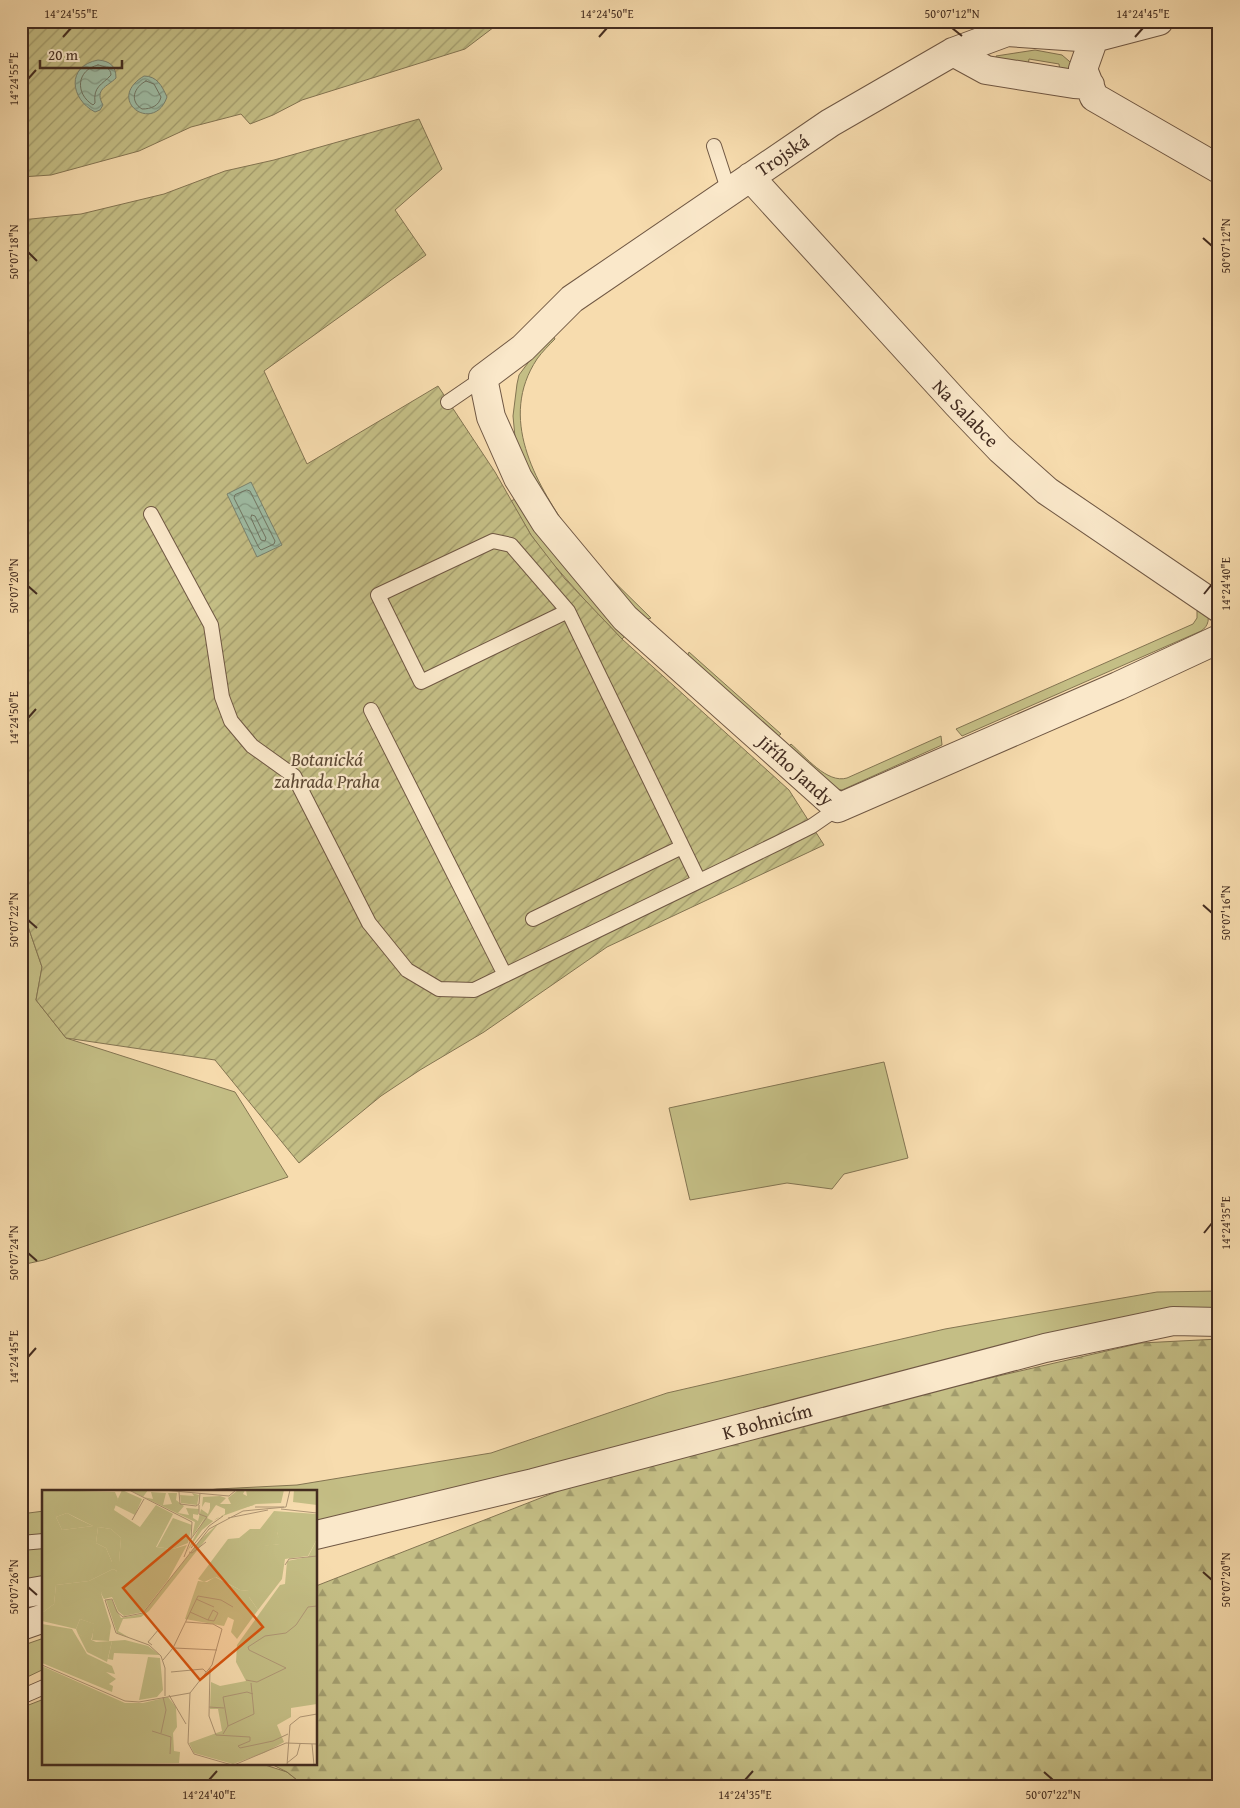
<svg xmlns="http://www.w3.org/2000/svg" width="1240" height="1808" font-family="'Gentium Book Plus',serif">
<defs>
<pattern id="forest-firs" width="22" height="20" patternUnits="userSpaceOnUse" patternTransform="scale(1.25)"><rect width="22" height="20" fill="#c4be85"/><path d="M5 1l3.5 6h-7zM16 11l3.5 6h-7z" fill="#a19b6c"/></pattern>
<pattern id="garden-furrows" width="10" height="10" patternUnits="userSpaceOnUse" patternTransform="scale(1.25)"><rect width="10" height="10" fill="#c4be85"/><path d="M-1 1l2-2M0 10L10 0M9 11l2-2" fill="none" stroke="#a19b6c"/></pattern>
<pattern id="water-waves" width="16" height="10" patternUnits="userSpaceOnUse" patternTransform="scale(1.25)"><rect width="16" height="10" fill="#9ebca4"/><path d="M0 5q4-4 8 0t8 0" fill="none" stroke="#829985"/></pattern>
</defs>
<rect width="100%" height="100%" fill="#f7dcae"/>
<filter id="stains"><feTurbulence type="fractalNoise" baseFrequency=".004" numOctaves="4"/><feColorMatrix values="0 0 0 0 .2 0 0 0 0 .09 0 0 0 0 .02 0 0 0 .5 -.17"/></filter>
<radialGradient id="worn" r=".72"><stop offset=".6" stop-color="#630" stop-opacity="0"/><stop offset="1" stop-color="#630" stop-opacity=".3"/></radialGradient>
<path fill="#c4be85" stroke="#847552" d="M 1035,50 L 1062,55 L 1076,67 L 1075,71 L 1060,71 L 1059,64 L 1029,59 L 1028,66 L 997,62 L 996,56 Z
M 553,335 L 555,339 C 549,345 542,352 537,359 C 498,418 535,481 569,531 L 537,494 L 515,437 L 513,416 L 517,384 L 519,375 L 539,348 Z
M 519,497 L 630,631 L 622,639 L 590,606 L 547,557 L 531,535 L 511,501 Z
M 592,560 L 651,618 L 644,620 Z
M 1206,609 C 1210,618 1209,626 1201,631 L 962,736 L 956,729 L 1193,624 L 1197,618 L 1197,611 Z
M 689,652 L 781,734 L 777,737 L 687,657 Z
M 941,736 L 942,745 L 842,790 L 837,789 L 788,747 L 791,744 C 805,756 827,784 847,778 Z
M 21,906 L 42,967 L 36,1000 L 66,1038 L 235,1092 L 288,1177 L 44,1260 L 21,1265 Z
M 884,1062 L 908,1158 L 844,1174 L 832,1189 L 787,1183 L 690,1200 L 669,1108 Z
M 1219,1291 L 1219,1309 L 461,1490 L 316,1524 L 316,1492 L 193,1492 L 217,1489 L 297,1485 L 491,1453 L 667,1393 L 945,1329 L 1157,1292 Z
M 44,1511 L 44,1578 L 21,1582 L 21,1514 Z
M 44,1638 L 44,1669 L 21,1680 L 21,1646 Z
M 44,1699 L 44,1764 L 262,1764 L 287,1772 L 306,1787 L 21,1787 L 21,1708 Z"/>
<path fill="url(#forest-firs)" stroke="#847552" d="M 1219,1339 L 1219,1787 L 306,1787 L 287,1772 L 271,1764 L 316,1764 L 316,1586 L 640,1459 L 1141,1343 Z"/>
<path fill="url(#garden-furrows)" stroke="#847552" d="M 21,21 L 502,21 L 465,49 L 302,100 L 273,115 L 250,124 L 241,114 L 191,127 L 139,151 L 51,175 L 21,177 Z
M 419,119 L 442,169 L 395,210 L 426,255 L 264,371 L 307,464 L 438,386 L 495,472 L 531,535 L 565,579 L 622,639 L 789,790 L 824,845 L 607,947 L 484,1032 L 420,1070 L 381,1096 L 299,1163 L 215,1060 L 66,1038 L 36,1000 L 42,967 L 21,906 L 21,220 L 81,214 L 164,194 L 225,171 L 274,160 Z"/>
<path fill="url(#water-waves)" stroke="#7a826f" d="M 98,60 C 110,61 116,66 116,78 C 107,87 94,89 103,105 L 100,110 L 95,112 C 70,99 66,66 98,60 Z
M 144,76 C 157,76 162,86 167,97 C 154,135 104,100 144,76 Z
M 251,482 L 282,545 L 257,557 L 227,494 Z"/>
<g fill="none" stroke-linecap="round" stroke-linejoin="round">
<path stroke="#707462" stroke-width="1" d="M 98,65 C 104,66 111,68 111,75 C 102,85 93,86 95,103 L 93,105 C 75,94 76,70 98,65 Z
M 146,81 L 154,84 L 161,97 C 159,106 151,109 142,109 C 129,101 134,87 146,81 Z
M 247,490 L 250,491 L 275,541 L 274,544 L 261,550 L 259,548 L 234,498 L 235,495 Z
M 252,515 L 255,516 L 266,538 L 265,541 L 261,540 L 251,518 Z"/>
<defs>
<path id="service" d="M 714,146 L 729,192
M 448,402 L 483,378
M 151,514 L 211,625 L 222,697 L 231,721 L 252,746 L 294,776 L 369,923 L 407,970 L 439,989 L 474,990 L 778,843 L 812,826 L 838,808
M 568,611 L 421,682 L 378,595 L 493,541 L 511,545 L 568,611 L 699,881
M 371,710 L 505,975
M 533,919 L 682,847
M 21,1543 L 44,1541
M 21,1697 L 44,1687"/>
<path id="minor" d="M 1159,21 L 1094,38 L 1007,32 L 953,52 L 830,123 L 572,299 L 523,348 L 483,378 L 491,417 L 518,478 L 546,523 L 625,618 L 838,808 L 1118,686 L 1219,639
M 1094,38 L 1083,69 L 1094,97 L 1219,169
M 953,52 L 986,70 L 1074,84 L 1090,85
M 750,177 L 957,404 L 1000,449 L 1047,491 L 1219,608"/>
<path id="tertiary" d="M 316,1535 L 533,1483 L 1045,1348 L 1173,1321 L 1219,1322
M 21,1594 L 44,1590
M 21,1626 L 44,1618"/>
</defs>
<use href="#service" stroke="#705844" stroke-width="16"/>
<use href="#minor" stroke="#705844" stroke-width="30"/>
<use href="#tertiary" stroke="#705844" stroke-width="30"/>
<use href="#service" stroke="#fae8ca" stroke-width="14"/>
<use href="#minor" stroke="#fae8ca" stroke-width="28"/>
<use href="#tertiary" stroke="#fae8ca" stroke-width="28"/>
</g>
<path fill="none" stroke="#432c20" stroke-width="2" d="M 952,28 L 962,36M 63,37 L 71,28M 599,37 L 607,28M 1135,37 L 1143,28M 28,79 L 36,70M 1203,238 L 1212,246M 28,252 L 37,261M 28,586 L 37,594M 1204,594 L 1212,584M 28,718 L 36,709M 1203,905 L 1212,913M 28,920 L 37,928M 1204,1233 L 1212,1223M 28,1253 L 37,1261M 28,1357 L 36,1348M 1203,1572 L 1212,1580M 28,1587 L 37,1595M 1044,1772 L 1053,1780M 209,1780 L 217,1771M 745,1780 L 753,1771"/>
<g text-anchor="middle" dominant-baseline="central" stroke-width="4.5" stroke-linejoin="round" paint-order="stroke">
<g font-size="19" fill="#432c20" stroke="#fae8ca">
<text transform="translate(782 155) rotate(-34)">Trojská</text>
<text transform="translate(966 413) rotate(46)">Na Salabce</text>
<text transform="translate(796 770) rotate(42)">Jiřího Jandy</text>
<text transform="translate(767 1421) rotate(-15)">K Bohnicím</text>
</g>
<g font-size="19" font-style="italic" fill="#5d4934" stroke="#fae8ca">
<text x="327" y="759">Botanická<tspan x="327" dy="22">zahrada Praha</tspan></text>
</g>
</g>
<g transform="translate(42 1490)">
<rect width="275" height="275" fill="#f7dcae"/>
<path d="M 80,0 L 100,9 L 93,25 L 73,15 ZM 87,0 L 106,0 L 101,7 L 111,9 L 109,2 L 124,3 L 121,15 L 130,14 L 126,3 L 135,3 L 134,10 L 142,16 L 136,23 L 147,25 L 144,18 L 157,19 L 156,25 L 151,24 L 151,28 L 156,31 L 159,19 L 166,24 L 168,18 L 168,13 L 163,12 L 160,17 L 161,7 L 178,6 L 184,8 L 178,14 L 189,14 L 186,8 L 196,0 L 203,0 L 201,4 L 205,6 L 204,0 L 242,0 L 239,13 L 214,14 L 175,28 L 160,40 L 144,63 L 163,27 L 150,47 L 153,32 ZM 174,15 L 183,19 L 183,24 L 171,31 L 165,28 ZM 252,0 L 275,0 L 275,15 L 251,12 ZM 150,3 L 157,5 L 155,15 L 139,13 L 138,5 L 152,6 ZM 232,21 L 275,24 L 275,49 L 266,66 L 243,69 L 240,89 L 216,120 L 207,107 L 207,101 L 198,100 L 174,87 L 162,92 L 156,89 L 186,49 L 197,48 L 208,39 L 218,39 ZM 235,42 L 238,54 L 197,58 L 201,52 ZM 131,28 L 150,35 L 146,53 L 131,59 L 115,57 ZM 177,33 L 107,121 L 99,127 L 92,128 L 81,129 L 76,141 L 88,148 L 75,143 L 64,110 L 70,110 L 79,128 L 100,124 L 160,48 ZM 56,37 L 69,39 L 79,48 L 77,72 L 70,72 L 64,58 L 54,53 ZM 71,79 L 75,81 L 70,92 L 59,103 L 69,136 L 67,151 L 50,150 L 52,134 L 38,129 L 34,139 L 0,131 L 0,123 L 12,114 L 14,95 L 47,91 ZM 0,134 L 30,139 L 45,164 L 70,176 L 73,184 L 64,182 L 74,189 L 67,194 L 71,196 L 70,202 L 0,173 ZM 0,176 L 83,213 L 101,213 L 126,207 L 134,217 L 135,237 L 131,243 L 132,261 L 138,262 L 137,273 L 0,275 Z" fill="#c4be85" fill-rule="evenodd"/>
<path d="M 0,0 L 73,2 L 76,9 L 72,20 L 98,37 L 114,15 L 131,24 L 114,57 L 131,59 L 145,55 L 126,90 L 101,122 L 82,126 L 76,121 L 70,107 L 62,109 L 59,103 L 75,81 L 71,79 L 47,91 L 14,95 L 12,114 L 0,123 ZM 25,23 L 51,36 L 20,40 L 14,27 ZM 56,37 L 69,39 L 79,48 L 77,72 L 70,72 L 64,58 L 54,53 ZM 199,9 L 206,9 L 212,15 L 193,20 L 193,13 ZM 36,144 L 54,152 L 70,151 L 65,172 L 45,162 ZM 0,185 L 17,203 L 19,210 L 28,213 L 21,233 L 5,224 L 0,218 Z" fill="#c4be85" fill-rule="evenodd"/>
<path d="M 25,23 L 34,28 L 51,36 L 20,40 L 14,27 ZM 235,42 L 239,54 L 190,60 L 189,57 L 200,49 L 201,52 L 206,43 ZM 275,49 L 275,214 L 249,218 L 249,227 L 235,235 L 242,252 L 222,263 L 191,274 L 152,263 L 147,253 L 180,241 L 176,219 L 168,219 L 169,192 L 178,196 L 204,191 L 194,172 L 195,155 L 238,95 L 243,94 L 245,71 L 266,67 ZM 173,87 L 198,100 L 208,101 L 207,107 L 216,120 L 195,149 L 189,142 L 192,130 L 186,127 L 182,136 L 143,129 L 156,91 L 165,92 ZM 38,129 L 53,134 L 49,151 L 36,144 L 34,139 ZM 83,150 L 106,156 L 118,165 L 72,163 L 71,170 L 66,169 L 70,151 ZM 106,167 L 118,168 L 121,200 L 115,207 L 97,210 Z" fill="#c4be85"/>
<path fill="none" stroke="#af9675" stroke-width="1" d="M 87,0 L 150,32 L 149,49M 121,0 L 187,6 L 194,0M 137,2 L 138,14 L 154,16 L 157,14 L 158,3M 213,17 L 242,17M 239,19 L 275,23M 186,28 L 226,20M 90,30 L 102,9M 149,58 L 167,36 L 181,26M 147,62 L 150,63 L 164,52M 142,67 L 149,49 L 165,27 L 157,24 L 157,15M 243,75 L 247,69 L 275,66M 154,109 L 172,117M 148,122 L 166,130 L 172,131 L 176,123 L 171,120 L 166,130M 144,132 L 171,134 L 180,139 L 170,175 L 148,203 L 146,253 L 152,264 L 190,275M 110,155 L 106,152 L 117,139M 132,158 L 175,160M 121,170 L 131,158 L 156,106 L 179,110 L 191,117M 0,175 L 83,211 L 97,212 L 148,203M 168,178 L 167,226 L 174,245 L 208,247 L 208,251 L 196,256 L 198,258 L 231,251 L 246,244M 129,182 L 161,179 L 164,182M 204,190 L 215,192 L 244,178 L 207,160 L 206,157 L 223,146 L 244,143 L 254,135 L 266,117 L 275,116M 127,205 L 144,234M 123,206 L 123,178 L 119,166 L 107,155 L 74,143 L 63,110 L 70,109 L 75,122 L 81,127 L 101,123 L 167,39 L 201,21 L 244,17 L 248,0M 167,217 L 182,218M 186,236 L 181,207 L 205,202 L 211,204M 110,241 L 129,247 L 128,264M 119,243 L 124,220 L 121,207M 181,244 L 186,236 L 212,224 L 209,193M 270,254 L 272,275M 245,273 L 255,265 L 258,254M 192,275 L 244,253 L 275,254M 245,275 L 248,235 L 258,227 L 275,224"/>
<path fill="#d8540e" fill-opacity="0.15" stroke="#d8540e" stroke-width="2.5" d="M 144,45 L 221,137 L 158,190 L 81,98 Z"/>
<rect width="275" height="275" fill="none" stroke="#432c20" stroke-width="2.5"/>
</g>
<rect width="1240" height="1808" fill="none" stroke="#f7dcae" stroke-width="55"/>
<path d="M40 60v8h82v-8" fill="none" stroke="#432c20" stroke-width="2.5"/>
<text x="48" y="60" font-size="15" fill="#432c20" stroke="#fae8ca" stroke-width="4" paint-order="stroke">20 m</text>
<rect x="28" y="28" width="1184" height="1752" fill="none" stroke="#432c20" stroke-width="2"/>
<g font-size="12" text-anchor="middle" fill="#432c20">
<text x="71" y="18">14°24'55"E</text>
<text x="607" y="18">14°24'50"E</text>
<text x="952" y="18">50°07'12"N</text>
<text x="1143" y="18">14°24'45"E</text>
<text transform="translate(14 79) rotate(-90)" y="4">14°24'55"E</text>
<text transform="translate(1226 246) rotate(-90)" y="4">50°07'12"N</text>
<text transform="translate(14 252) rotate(-90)" y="4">50°07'18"N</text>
<text transform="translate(1226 584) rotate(-90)" y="4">14°24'40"E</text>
<text transform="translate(14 586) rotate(-90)" y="4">50°07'20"N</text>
<text transform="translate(14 718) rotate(-90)" y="4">14°24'50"E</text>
<text transform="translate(1226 913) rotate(-90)" y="4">50°07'16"N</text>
<text transform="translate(14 920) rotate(-90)" y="4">50°07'22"N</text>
<text transform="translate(1226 1223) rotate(-90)" y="4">14°24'35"E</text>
<text transform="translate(14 1253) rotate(-90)" y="4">50°07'24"N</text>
<text transform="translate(14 1357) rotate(-90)" y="4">14°24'45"E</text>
<text transform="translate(1226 1580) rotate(-90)" y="4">50°07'20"N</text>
<text transform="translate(14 1587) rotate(-90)" y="4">50°07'26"N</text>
<text x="209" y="1799">14°24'40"E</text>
<text x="745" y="1799">14°24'35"E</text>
<text x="1053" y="1799">50°07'22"N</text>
</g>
<rect width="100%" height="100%" filter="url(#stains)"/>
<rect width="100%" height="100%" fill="url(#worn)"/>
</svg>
